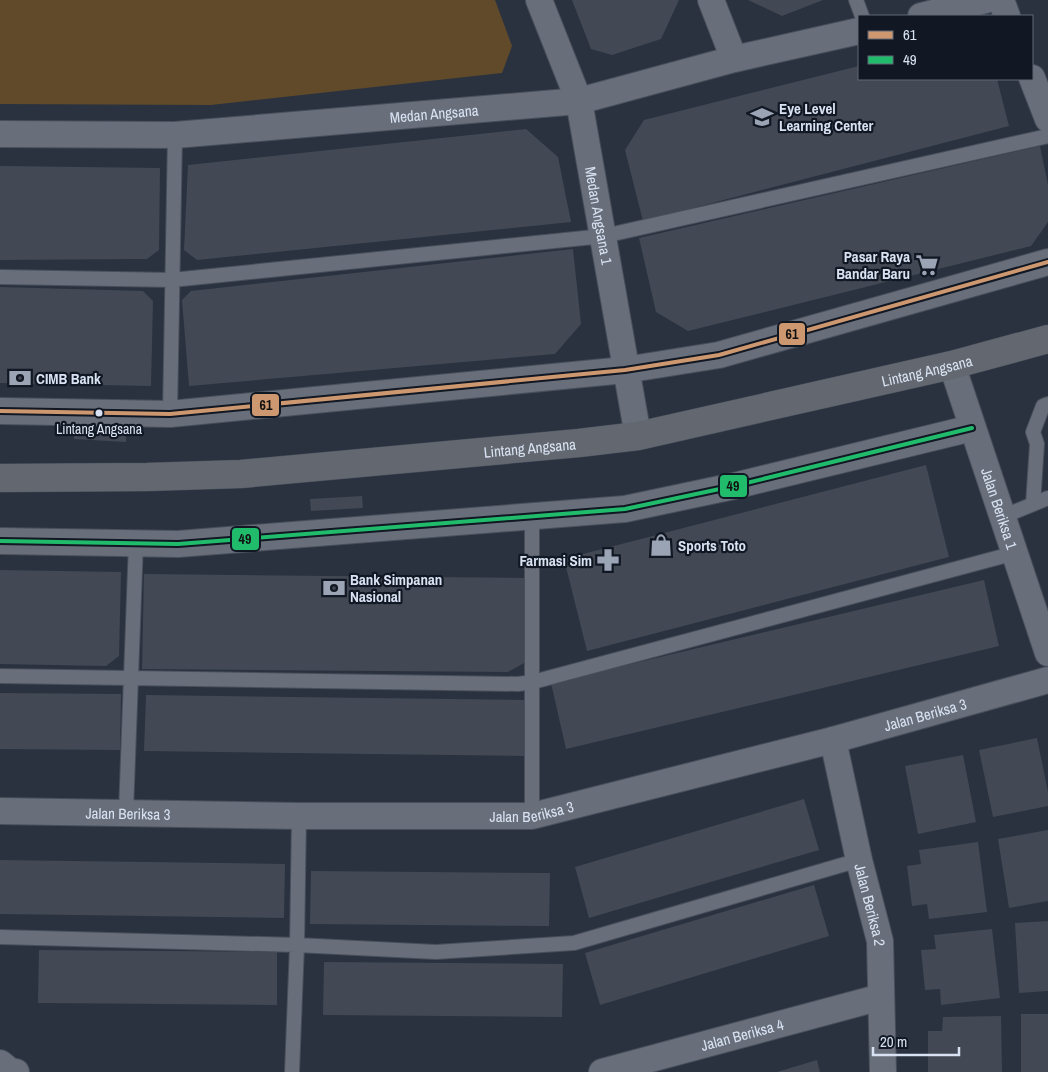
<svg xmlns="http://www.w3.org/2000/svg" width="1048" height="1072" font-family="'Archivo Narrow',sans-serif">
<rect width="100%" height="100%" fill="#2a3240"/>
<path fill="#604a29" d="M 0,0 L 495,0 L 512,46 L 502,73 L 211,105 L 0,104 Z"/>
<path fill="#424954" d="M 572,0 L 679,0 L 661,39 L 612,55 L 591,49 Z
M 748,0 L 823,0 L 782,16 Z
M 859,66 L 859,79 L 997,79 L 1009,126 L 643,221 L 625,150 L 644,120 Z
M 526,129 L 558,157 L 571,222 L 197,260 L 184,250 L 188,165 Z
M 1040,146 L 1048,185 L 1048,222 L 1031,246 L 688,331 L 656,312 L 639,238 Z
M 0,166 L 160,168 L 159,250 L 147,259 L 0,260 Z
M 573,249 L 581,324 L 555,354 L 189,386 L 182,300 L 191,291 Z
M 0,287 L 143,291 L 153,301 L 151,386 L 0,383 Z
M 74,428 L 126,430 L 126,442 L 74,439 Z
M 926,465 L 949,557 L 587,651 L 564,559 Z
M 362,496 L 363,508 L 311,511 L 310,499 Z
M 0,570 L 121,572 L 119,656 L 106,666 L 0,664 Z
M 144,574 L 525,578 L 524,663 L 508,672 L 142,669 Z
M 984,580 L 999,646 L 566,749 L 551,683 Z
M 0,693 L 121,694 L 120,750 L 0,749 Z
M 146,695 L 525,700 L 524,756 L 144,751 Z
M 1037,738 L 1048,792 L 1048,806 L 993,817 L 979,750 Z
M 963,755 L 976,822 L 918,834 L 905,766 Z
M 804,799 L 819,850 L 589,918 L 575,867 Z
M 1048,830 L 1048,901 L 1009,908 L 998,839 Z
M 978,842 L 987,912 L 929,919 L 927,904 L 912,906 L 907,866 L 921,864 L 919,850 Z
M 0,860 L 285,864 L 284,918 L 0,914 Z
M 311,871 L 550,873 L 549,926 L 310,924 Z
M 814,885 L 829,936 L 600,1005 L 585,953 Z
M 1048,921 L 1048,991 L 1019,993 L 1015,923 Z
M 992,929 L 1000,998 L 941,1005 L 940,989 L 925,990 L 921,950 L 936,949 L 934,935 Z
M 39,950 L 277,952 L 277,1005 L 38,1003 Z
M 324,962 L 563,964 L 562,1017 L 323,1015 Z
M 1021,1014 L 1048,1014 L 1048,1072 L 1021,1072 Z
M 1001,1016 L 1002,1072 L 928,1072 L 928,1031 L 942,1031 L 943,1017 Z
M 817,1060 L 820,1072 L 777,1072 Z"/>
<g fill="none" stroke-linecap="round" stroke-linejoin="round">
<defs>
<path id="service" d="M 856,0 L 862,16
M 0,277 L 172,280 L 604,236 L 1048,136
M 170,414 L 175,135
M 1033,504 L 1037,444 L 1033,432 L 1043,406 L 1048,404
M 532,516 L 532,816
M 1002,517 L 1048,498
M 0,676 L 518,684 L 533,682 L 1015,553
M 126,812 L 136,542
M 0,937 L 297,945 L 436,952 L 574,943 L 859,860
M 292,1072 L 297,945 L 299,816"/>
<g id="minor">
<path id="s1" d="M 539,0 L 579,101 L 638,436"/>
<path d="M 711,0 L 734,59"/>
<path d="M 1001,0 L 1007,16"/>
<path d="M 921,16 L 986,0"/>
<path d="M 1032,78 L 1048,119"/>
<path id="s2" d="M 0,134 L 175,135 L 579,101 L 734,59 L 859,31"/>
<path id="s3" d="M 952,365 L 1048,653"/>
<path d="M 0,411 L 170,414 L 625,370 L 719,355 L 1048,262"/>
<path d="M 0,541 L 178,544 L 625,509 L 734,486 L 972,428"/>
<path id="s4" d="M 833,740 L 859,860 L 880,941 L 883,1072"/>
<path id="s5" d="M 0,811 L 299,816 L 532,816 L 833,740 L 1048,680"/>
<path d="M 0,1063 L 10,1071 L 16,1072"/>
<path id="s6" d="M 602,1072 L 881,997"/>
</g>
<g id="secondary">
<path id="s7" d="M 0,478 L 147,477 L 241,474 L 579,443 L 638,436 L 952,365 L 1048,339"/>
</g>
</defs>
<use href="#service" stroke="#484f5b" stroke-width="16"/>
<use href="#minor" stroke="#484f5b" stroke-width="28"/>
<use href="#secondary" stroke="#484f5b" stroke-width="29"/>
<use href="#service" stroke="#686f7b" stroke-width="14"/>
<use href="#minor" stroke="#686f7b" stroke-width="26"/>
<use href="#secondary" stroke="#636870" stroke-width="28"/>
<defs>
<path id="bus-1" d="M 0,411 L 170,414 L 625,370 L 719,355 L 1048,262"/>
<path id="bus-2" d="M 0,541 L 178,544 L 625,509 L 734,486 L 972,428"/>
</defs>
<use href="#bus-1" stroke="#111823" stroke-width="8"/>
<use href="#bus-2" stroke="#111823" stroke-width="8"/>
<use href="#bus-1" stroke="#cd976f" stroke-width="4"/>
<use href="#bus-2" stroke="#20bc6c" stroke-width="4"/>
</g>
<defs>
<symbol id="school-bare" viewBox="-9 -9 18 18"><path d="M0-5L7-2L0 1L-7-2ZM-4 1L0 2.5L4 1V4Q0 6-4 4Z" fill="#9ba4b4" stroke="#111823" stroke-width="2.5" paint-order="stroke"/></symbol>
<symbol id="supermarket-bare" viewBox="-9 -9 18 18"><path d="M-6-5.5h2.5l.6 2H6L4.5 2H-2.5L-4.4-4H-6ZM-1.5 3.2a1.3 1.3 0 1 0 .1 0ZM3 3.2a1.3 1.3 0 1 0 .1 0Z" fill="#9ba4b4" stroke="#111823" stroke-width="2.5" paint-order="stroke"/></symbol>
<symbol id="bank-bare" viewBox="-9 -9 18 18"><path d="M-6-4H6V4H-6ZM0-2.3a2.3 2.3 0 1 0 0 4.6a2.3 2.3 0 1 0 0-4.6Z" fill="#9ba4b4" stroke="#111823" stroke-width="2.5" paint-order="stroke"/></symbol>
<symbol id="shop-bare" viewBox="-9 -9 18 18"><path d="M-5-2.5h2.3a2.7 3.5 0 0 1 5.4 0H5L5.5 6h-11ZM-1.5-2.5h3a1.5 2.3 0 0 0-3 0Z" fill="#9ba4b4" stroke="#111823" stroke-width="2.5" paint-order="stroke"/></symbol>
<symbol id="pharmacy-bare" viewBox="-9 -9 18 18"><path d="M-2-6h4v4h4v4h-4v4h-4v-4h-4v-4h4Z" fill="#9ba4b4" stroke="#111823" stroke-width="2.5" paint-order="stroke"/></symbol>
</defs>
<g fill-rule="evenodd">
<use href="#school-bare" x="746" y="101" width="32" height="32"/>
<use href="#supermarket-bare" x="911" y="249" width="32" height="32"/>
<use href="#bank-bare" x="4" y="362" width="32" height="32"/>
<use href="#shop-bare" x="645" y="529" width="32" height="32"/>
<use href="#pharmacy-bare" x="592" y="544" width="32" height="32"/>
<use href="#bank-bare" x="318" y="572" width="32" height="32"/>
</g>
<circle fill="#d8e2f2" stroke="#111823" stroke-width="2" cx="99" cy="413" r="4.5"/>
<g text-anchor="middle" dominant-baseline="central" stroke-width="4.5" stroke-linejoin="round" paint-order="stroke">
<g font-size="14" fill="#d8e2f2" stroke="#111823">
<text x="99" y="429">Lintang Angsana</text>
</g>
<g font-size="15" font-weight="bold" fill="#d8e2f2" stroke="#111823" text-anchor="start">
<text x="779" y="108">Eye Level<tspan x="779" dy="17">Learning Center</tspan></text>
<text x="910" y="256" text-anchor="end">Pasar Raya<tspan x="910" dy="17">Bandar Baru</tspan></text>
<text x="36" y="378">CIMB Bank</text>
<text x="678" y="545">Sports Toto</text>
<text x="592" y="560" text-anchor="end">Farmasi Sim</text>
<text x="350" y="579">Bank Simpanan<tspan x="350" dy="17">Nasional</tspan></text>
</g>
<g font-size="15" fill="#d8e2f2" stroke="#111823">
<text stroke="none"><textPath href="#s2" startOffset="435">Medan Angsana</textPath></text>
<text stroke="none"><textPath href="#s1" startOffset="225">Medan Angsana 1</textPath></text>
<text stroke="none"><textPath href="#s7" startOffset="936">Lintang Angsana</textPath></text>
<text stroke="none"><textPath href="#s7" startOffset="531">Lintang Angsana</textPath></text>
<text stroke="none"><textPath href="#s3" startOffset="151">Jalan Beriksa 1</textPath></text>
<text stroke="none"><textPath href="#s5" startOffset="938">Jalan Beriksa 3</textPath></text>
<text stroke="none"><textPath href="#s5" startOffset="532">Jalan Beriksa 3</textPath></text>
<text stroke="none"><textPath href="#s5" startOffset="128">Jalan Beriksa 3</textPath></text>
<text stroke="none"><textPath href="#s4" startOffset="169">Jalan Beriksa 2</textPath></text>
<text stroke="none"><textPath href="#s6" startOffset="145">Jalan Beriksa 4</textPath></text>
</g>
</g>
<g stroke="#111823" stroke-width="2">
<rect x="778" y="322" width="28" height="24" rx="5" fill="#cd976f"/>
<rect x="251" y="393" width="29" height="24" rx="5" fill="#cd976f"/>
<rect x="719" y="474" width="29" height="24" rx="5" fill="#20bc6c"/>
<rect x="231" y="527" width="29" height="24" rx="5" fill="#20bc6c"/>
</g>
<g font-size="14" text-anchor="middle" font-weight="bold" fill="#111">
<text x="792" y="339">61</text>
<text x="266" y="410">61</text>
<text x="733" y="491">49</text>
<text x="245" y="544">49</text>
</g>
<rect x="858" y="15" width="175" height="65" fill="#111823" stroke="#616976"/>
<rect x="868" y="31" width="25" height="8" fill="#cd976f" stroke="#616976"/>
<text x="903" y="40" font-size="15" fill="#d8e2f2">61</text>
<rect x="868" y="56" width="25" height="8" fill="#20bc6c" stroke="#616976"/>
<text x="903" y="65" font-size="15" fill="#d8e2f2">49</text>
<path d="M873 1047v8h86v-8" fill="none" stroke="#d8e2f2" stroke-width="2.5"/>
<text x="880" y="1047" font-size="15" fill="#d8e2f2" stroke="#111823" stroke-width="4" paint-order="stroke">20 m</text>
</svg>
